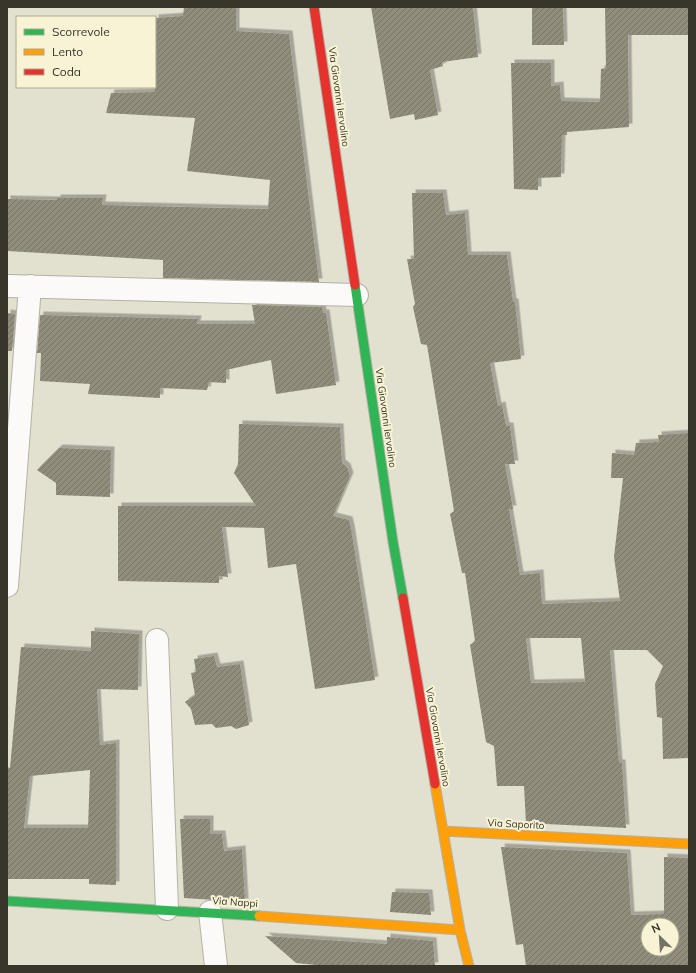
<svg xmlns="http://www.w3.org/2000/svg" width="696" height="973" font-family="Mulish,sans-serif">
<defs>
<pattern id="building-hatch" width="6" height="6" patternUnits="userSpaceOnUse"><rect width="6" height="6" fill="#908d7b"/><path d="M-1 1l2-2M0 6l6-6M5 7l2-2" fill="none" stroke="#777465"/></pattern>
<filter id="shadow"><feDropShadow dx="3.5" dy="-3.5" stdDeviation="0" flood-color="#0004"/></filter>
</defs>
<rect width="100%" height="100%" fill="#e2e0cf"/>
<path fill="url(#building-hatch)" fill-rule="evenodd" filter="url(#shadow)" d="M 184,7 L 236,7 L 236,31 L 289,34 L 319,282 L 163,278 L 163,260 L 7,251 L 7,199 L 57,200 L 57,198 L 103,198 L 102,205 L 268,209 L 270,180 L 187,171 L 195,118 L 106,113 L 111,93 L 155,92 L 155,18 L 183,16 Z
M 371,7 L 473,7 L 478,57 L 442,62 L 443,66 L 430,70 L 438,115 L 415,120 L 414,114 L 390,119 Z
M 532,7 L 563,7 L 564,45 L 532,45 Z
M 605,7 L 689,7 L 689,35 L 628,35 L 629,127 L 567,132 L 567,135 L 562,135 L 561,177 L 538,178 L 538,190 L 514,189 L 511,63 L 551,63 L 551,86 L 560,85 L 561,101 L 600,102 L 601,69 L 606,68 Z
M 412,193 L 443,193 L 446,215 L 465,213 L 468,255 L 507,255 L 513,302 L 515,302 L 521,359 L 490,363 L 498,406 L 502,405 L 506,426 L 510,426 L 515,464 L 505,464 L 513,509 L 509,509 L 520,575 L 540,573 L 542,604 L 620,601 L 614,557 L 623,478 L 611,478 L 612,453 L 634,455 L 636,443 L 659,442 L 658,435 L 689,433 L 689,758 L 663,759 L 662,718 L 657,717 L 655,684 L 663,666 L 647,650 L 610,650 L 619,763 L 622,763 L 626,828 L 526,823 L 524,786 L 497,786 L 494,746 L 486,742 L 470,645 L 475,641 L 465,573 L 462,573 L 450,514 L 454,511 L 427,345 L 421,344 L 413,307 L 415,304 L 407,259 L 414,259 ZM 526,638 L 581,638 L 585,682 L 531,683 Z
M 252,305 L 322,307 L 323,313 L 326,313 L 336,385 L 276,394 L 271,360 L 226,370 L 226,383 L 209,382 L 207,390 L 160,388 L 160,398 L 88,394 L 90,384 L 40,381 L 41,353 L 37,353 L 40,315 L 198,319 L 197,324 L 255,324 Z
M 7,313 L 15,314 L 12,351 L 7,351 Z
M 239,424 L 340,427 L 342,463 L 347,467 L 350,476 L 333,516 L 349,520 L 351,528 L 375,680 L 315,689 L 296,564 L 268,568 L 264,528 L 222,527 L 228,577 L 219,576 L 219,583 L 118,581 L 118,506 L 256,506 L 234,473 L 238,464 Z
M 59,448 L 111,450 L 110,497 L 56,495 L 56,483 L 37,470 Z
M 91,631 L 139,634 L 138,690 L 97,689 L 100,745 L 116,743 L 116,885 L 89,884 L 89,879 L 7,879 L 7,767 L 10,768 L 21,647 L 91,651 ZM 90,770 L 88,828 L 24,828 L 30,776 Z
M 214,656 L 217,667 L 240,664 L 249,725 L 236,729 L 231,726 L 216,728 L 212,724 L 195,725 L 191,709 L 185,702 L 195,695 L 191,673 L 196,672 L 194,659 Z
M 180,819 L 210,819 L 210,834 L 222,834 L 224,851 L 242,849 L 245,902 L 184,898 Z
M 501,847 L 627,853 L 631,915 L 664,914 L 664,857 L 689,858 L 689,966 L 526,966 L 523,944 L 516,945 ZM 648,925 L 672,925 L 672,949 L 648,949 Z
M 392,892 L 429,893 L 431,915 L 390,912 Z
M 265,936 L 387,944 L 387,937 L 433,941 L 435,966 L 327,966 L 296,963 Z"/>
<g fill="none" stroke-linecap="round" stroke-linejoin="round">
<defs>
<path id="street" d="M 7,286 L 357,295
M 7,586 L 30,286
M 157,640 L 167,909
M 210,912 L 216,966"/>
<path id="fast" d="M 355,285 L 393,542 L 403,598
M 7,901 L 259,916"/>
<path id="slow" d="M 435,784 L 460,930 L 469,966
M 443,831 L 689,844
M 259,916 L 460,930"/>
<path id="jam" d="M 314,7 L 355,285
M 403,598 L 435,784"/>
</defs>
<use href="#street" stroke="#b4b2a5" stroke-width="24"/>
<use href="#fast" stroke="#b4b2a5" stroke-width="11"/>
<use href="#slow" stroke="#b4b2a5" stroke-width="11"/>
<use href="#jam" stroke="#b4b2a5" stroke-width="11"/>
<use href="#street" stroke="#fbfaf8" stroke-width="22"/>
<use href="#fast" stroke="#30b455" stroke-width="9"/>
<use href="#slow" stroke="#ff9f0a" stroke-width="9"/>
<use href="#jam" stroke="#e5322d" stroke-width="9"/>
</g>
<g text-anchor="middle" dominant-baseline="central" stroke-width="4" stroke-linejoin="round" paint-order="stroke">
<g font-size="10" fill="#38362a" stroke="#f7f3d4">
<text transform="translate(339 97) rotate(82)">Via Giovanni Iervolino</text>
<text transform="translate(386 418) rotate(82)">Via Giovanni Iervolino</text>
<text transform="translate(438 737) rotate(80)">Via Giovanni Iervolino</text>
<text transform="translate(516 824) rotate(3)">Via Saporito</text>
<text transform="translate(235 902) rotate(4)">Via Nappi</text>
</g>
</g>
<rect width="696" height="973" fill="none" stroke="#38362a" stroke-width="16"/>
<rect x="16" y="16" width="140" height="72" fill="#f7f3d4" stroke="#aba790"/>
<rect x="24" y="29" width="20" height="6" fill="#30b455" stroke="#aba790"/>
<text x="52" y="36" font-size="12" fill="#38362a">Scorrevole</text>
<rect x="24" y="49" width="20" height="6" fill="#ff9f0a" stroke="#aba790"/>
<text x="52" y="56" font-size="12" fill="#38362a">Lento</text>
<rect x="24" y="69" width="20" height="6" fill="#e5322d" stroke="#aba790"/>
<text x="52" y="76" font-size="12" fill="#38362a">Coda</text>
<g transform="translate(660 937) rotate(335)"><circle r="19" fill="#f7f3d4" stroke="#aba790"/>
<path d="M0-3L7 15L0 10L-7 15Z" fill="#747264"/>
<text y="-6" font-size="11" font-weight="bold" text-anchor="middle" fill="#38362a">N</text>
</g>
</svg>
